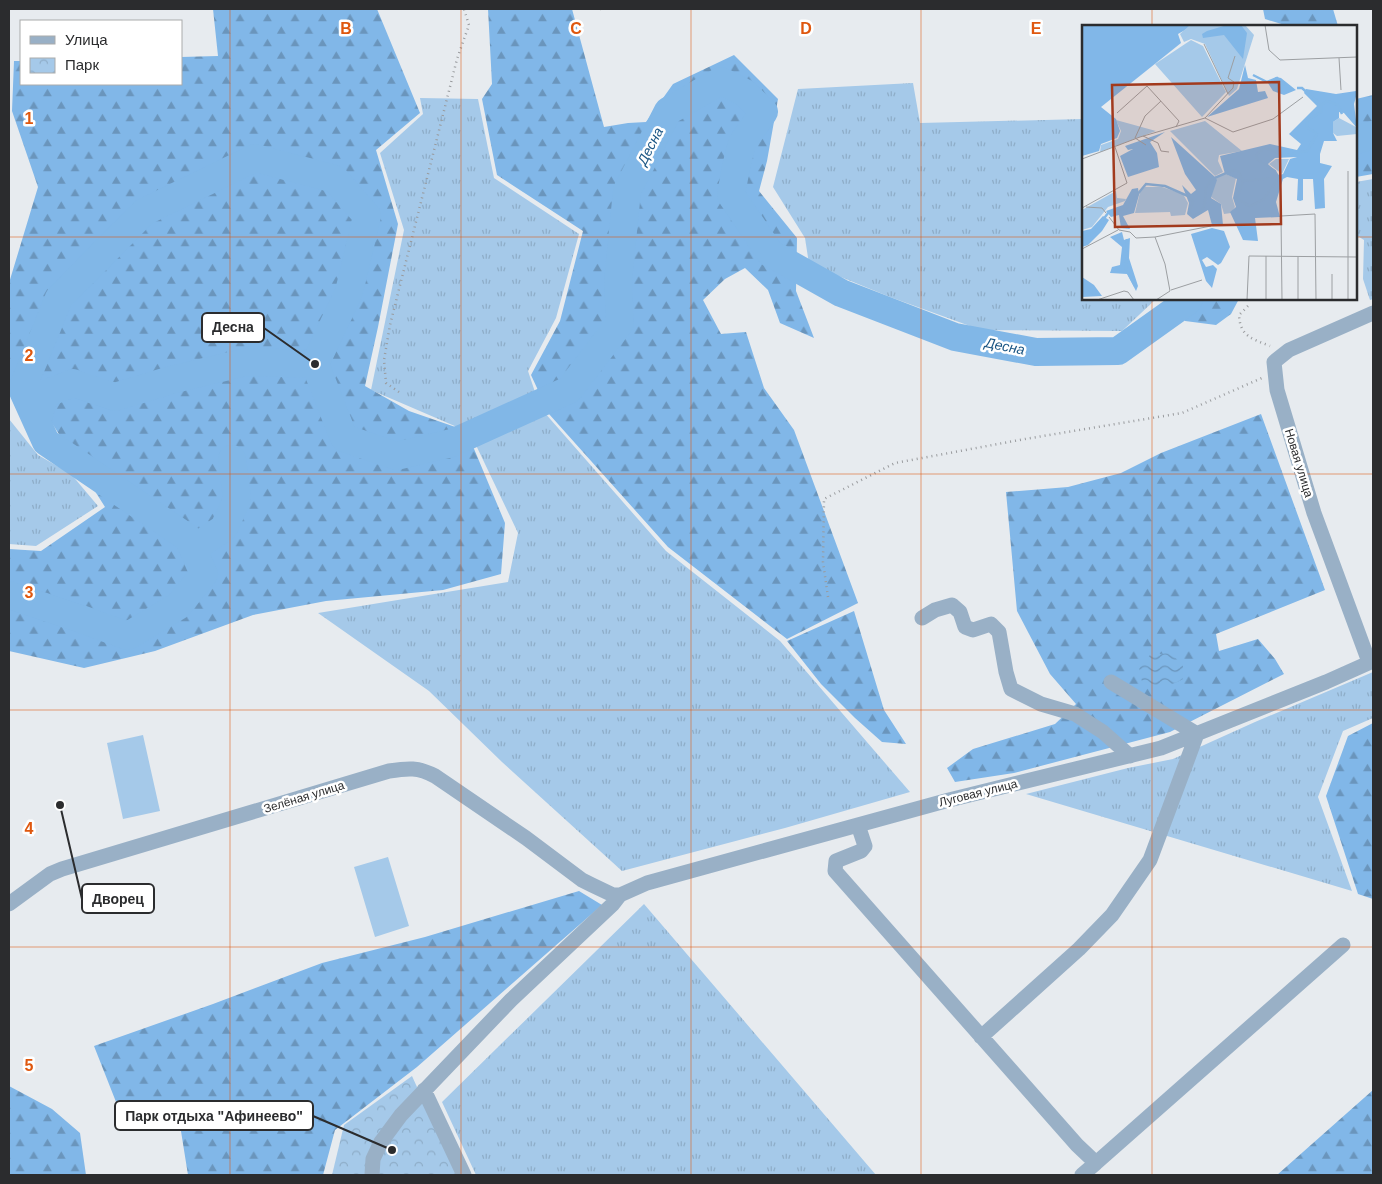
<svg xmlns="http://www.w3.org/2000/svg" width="1382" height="1184" font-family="Helvetica,sans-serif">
<defs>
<pattern id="grass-tufts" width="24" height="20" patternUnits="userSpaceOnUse" patternTransform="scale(1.25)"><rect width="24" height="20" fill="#a5c9e9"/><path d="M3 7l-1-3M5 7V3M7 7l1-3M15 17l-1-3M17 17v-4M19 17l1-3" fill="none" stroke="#8eadc8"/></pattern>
<pattern id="forest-firs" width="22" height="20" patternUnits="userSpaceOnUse" patternTransform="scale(1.25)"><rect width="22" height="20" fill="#81b7e8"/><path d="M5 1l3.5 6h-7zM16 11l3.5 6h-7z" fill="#6a95bc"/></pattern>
<pattern id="park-crowns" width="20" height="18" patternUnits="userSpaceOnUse" patternTransform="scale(1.25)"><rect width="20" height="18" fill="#a5c9e9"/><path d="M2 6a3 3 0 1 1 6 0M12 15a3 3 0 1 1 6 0" fill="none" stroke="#8eadc8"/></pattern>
<pattern id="water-waves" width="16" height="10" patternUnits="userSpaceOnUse" patternTransform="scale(1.25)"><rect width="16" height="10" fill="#81b7e7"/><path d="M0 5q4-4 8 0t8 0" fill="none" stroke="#6a95bc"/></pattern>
</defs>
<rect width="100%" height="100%" fill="#e7ebef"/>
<path fill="url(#grass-tufts)" d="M 913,83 L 920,123 L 1083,119 L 1083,299 L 1156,299 L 1122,331 L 981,330 L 890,297 L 809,264 L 805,238 L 773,187 L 798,89 Z
M 420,98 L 478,99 L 494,178 L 579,234 L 556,318 L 528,371 L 536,395 L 464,430 L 371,390 L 404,230 L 380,153 L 423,114 Z
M 1373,179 L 1373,299 L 1370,300 L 1363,279 L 1364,240 L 1356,235 L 1356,182 Z
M 544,412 L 666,551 L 780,641 L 910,792 L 785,828 L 622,871 L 502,762 L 429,691 L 318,613 L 508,582 L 518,533 L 474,441 Z
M 9,419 L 38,455 L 71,474 L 98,506 L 36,546 L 9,544 Z
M 1373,672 L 1373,718 L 1343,731 L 1318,797 L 1352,891 L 1026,794 L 1128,768 L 1173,759 L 1255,722 Z
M 644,904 L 876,1175 L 476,1175 L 442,1102 Z"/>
<path fill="url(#forest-firs)" d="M 213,9 L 377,9 L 420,113 L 376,150 L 398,224 L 378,327 L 365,386 L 409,411 L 464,430 L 472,444 L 505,523 L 501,574 L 443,590 L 326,601 L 253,615 L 155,651 L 84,668 L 9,651 L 9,549 L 41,551 L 105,507 L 50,420 L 9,394 L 9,283 L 38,187 L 12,111 L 14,61 L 21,61 L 21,84 L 181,84 L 181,57 L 218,56 Z
M 488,9 L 572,9 L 604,127 L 628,123 L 646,122 L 673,84 L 734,55 L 778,99 L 767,161 L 759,191 L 797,238 L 796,291 L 814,338 L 780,323 L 768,290 L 745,268 L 725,279 L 703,300 L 721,334 L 746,332 L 764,388 L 794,430 L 858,603 L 787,639 L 668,547 L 549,414 L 531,375 L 560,321 L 583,231 L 497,175 L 482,99 L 492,84 Z
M 1263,9 L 1333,9 L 1338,26 L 1288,26 L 1265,19 Z
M 1373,95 L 1373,174 L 1356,177 L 1356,99 Z
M 1177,299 L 1239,299 L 1231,314 L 1216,325 L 1185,321 Z
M 1261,414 L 1325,590 L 1216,634 L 1219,651 L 1258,639 L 1275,659 L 1284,674 L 1170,732 L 1014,773 L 955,782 L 947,768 L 973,749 L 1055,724 L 1076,704 L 1050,674 L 1017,611 L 1006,492 L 1068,487 L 1121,473 L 1161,453 Z
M 854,611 L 884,710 L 906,744 L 882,742 L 855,718 L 821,684 L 787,641 Z
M 1373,723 L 1373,899 L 1358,894 L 1326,796 L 1348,736 Z
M 579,891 L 602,905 L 417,1067 L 335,1130 L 323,1175 L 188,1175 L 176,1100 L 118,1107 L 94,1046 L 213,1004 L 322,963 L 425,937 Z
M 9,1086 L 52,1109 L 80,1133 L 86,1175 L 9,1175 Z
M 1373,1090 L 1373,1175 L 1277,1175 Z"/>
<path fill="url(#park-crowns)" d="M 412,1076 L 457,1175 L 332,1175 L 344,1125 Z"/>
<path fill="#a5c9e9" d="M 143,735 L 160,811 L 123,819 L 107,743 Z
M 388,857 L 409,926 L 375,937 L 354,867 Z"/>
<path fill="url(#water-waves)" d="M 1169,653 L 1183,664 L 1183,679 C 1168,688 1158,686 1142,682 L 1139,667 L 1150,655 Z"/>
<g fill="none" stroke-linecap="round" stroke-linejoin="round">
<path stroke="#81b7e7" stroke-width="28" d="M 1356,140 L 1373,135
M 37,422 L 45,394 L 73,383 L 115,397 L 171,380 L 246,362 L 315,364
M 193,549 L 224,528 L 237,499 L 232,459
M 9,595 L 81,619 L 128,636 L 178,606 L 204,574 L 188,538 L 46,442 L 22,389 L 59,298 L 144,212 L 255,158 L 335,179 L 367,216 L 349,292 L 315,364 L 344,438 L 396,456 L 452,443 L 569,390 L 620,323 L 618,281 L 627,191 L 668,111 L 721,81 L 745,93 L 764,112 L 742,143 L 736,167 L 731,195 L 770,253 L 841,293 L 955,337 L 1036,352 L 1118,351 L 1188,301 L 1189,299"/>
<path stroke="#999b9e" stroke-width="2.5" stroke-dasharray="1 4" stroke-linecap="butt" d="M 601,9 L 602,13
M 1248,306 L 1239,315 C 1240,337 1253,339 1270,346
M 399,392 L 386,383 L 384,360 L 390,325 L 457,59 L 469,25 L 464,9
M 828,597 L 823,562 L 824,499 L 895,463 L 1025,439 L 1182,413 L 1262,378"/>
<path stroke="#99b0c6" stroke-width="15" d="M 922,618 L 935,610 L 952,605 L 960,612 L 965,627 L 973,630 L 991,624 L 999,632 L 1006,672 L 1011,689 L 1041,704 L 1075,714 L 1103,732 L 1130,756
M 1369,662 L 1314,513 L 1277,390 L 1274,362 L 1289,350 L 1373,313
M 858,825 L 865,846 L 861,851 L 836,861 L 835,871 L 1077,1145 L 1096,1163 L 1343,945
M 9,904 L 50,874 L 62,869 L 389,771 C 408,768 418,767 435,776 L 526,838 L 582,880 L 592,885 L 613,895 L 620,895 L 647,883 L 949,800 L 1161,748 L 1326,682 L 1373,661
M 981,1037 L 1079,949 L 1112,915 L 1150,860 L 1197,734 L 1111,682
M 424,1090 L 464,1175
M 372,1175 L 373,1159 L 381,1142 L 401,1115 L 511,1000 L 613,904 L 620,895
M 1082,1175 L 1096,1163"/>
</g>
<path fill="none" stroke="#df570e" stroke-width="1" stroke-opacity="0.55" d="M 230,9 L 230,1175M 461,9 L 461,1175M 691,9 L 691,1175M 921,9 L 921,1175M 1152,9 L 1152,26M 9,237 L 1083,237M 1356,237 L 1373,237M 1152,299 L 1152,1175M 9,474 L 1373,474M 9,710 L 1373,710M 9,947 L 1373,947"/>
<g text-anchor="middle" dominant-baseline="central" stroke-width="5" stroke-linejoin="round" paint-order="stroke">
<g font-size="12" fill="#2b2c2e" stroke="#fff">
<text transform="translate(1299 463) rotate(73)">Новая улица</text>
<text transform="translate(978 793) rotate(-14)">Луговая улица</text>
<text transform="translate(304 797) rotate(-17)">Зелёная улица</text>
</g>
<g font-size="14" font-style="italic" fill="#1b5684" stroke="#fff">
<text transform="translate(650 146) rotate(-63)">Десна</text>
<text transform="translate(1005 346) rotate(11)">Десна</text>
</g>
</g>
<g transform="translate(1082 25)">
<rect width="275" height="275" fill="#e7ebef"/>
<path d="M 109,15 L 121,21 L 144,67 L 120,92 L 73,39 ZM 257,93 L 274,102 L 275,109 L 255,111 L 251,108 L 251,97 ZM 34,95 L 74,106 L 18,127 L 19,120 L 36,114 L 39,106 ZM 123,96 L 160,126 L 137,130 L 136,136 L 141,147 L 133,151 L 88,106 ZM 194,134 L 207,134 L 200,149 L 187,139 ZM 143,149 L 154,153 L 150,172 L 153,182 L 149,188 L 142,189 L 139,179 L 129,172 L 134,153 ZM 63,162 L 80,162 L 101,169 L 106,178 L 103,190 L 89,191 L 88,187 L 53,188 L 58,167 ZM 34,166 L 35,173 L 44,174 L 43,176 L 26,182 L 10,202 L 0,205 L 0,185 Z" fill="#a5c9e9"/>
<path d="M 0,0 L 112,0 L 96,9 L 99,18 L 19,82 L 34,94 L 38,106 L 35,113 L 19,119 L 17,126 L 0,131 ZM 163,40 L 166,53 L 174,55 L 176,67 L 183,66 L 186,73 L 125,92 L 157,64 ZM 194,52 L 199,53 L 214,65 L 202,70 L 191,66 L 186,58 ZM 224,64 L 254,69 L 274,66 L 275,68 L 272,79 L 275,103 L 262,88 L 257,87 L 257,93 L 251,97 L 251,108 L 255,116 L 242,116 L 238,129 L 238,138 L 250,141 L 242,154 L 243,183 L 233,184 L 231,154 L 221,154 L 221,175 L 218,176 L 215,175 L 216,154 L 205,152 L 201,154 L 194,177 L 198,192 L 173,193 L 176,216 L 161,215 L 148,187 L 154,182 L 151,173 L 155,154 L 143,149 L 138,131 L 188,119 L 215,125 L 219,119 L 207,109 L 235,81 L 222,68 ZM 215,132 L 208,134 L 201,149 L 197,150 L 200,153 L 186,139 L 193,133 ZM 83,107 L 68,117 L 75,128 L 77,142 L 46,152 L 38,131 L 51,124 L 46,125 L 43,121 ZM 89,112 L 132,151 L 135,155 L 129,173 L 139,179 L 141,200 L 130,200 L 126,185 L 111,194 L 105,189 L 107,178 L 100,160 L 109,169 L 114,165 L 103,149 ZM 56,163 L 57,170 L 52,188 L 41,191 L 48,204 L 39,203 L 37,190 L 29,192 L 24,186 L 41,180 L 50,164 ZM 21,191 L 27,195 L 20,206 L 6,220 L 0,222 L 0,206 L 9,204 ZM 130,203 L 142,206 L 148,222 L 139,238 L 136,240 L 125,232 L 120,235 L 124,242 L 131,240 L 135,244 L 130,263 L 124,256 L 109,209 ZM 40,207 L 42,215 L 48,213 L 47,233 L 56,261 L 54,266 L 45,249 L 28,248 L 30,242 L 38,240 L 40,222 L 28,212 ZM 0,252 L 12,260 L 20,271 L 0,272 Z" fill="#81b7e8" fill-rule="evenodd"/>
<path d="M 108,0 L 163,0 L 172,10 L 155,64 L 147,71 L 123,19 L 109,14 L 102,17 L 98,9 Z" fill="#a5c9e9"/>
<path d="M 145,0 L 159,0 L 165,8 L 161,34 L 142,10 L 121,13 L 120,9 L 125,6 Z" fill="#81b7e7"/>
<path fill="none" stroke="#81b7e7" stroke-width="2.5" d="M 171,50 L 185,57 L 195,53 L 203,60M 215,63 L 220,63 L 239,80M 161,156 L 190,153 L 194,149M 0,213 L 12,207 L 26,188 L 44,183 L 64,159 L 83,161 L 106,171 L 111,177 L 107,187 L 112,191 L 119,187 L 123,178 L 124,162 L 130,154 L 151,145 L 157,147 L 161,156 L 155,174 L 168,181 L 182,174 L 196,153 L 193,146 L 176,135 L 174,131 L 177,127 L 183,123 L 203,130 L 225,126 L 235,109 L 225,102 L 225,96 L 239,87 L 239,80 L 245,76 L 256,80 L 260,89M 45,214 L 44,244 L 53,261M 0,258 L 13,270"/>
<path fill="none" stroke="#9c9fa2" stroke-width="1" d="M 183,0 L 187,25 L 198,35 L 275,32M 122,19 L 146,69M 257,33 L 259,65M 35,88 L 65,61 L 97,96 L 94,102M 123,93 L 151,63 L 152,57 L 146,53 L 153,31M 61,111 L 76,118 L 79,126 L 87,127M 64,120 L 53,113 L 63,91 L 79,76M 0,134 L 58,112 L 123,93 L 151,107 L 191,94 L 221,72M 266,146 L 266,275M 4,182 L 20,183 L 24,188M 0,183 L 45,158 L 33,122M 27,192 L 37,205 L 48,207 L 54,213 L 73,212 L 129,201M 73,212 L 83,239 L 88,266 L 74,275M 0,224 L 36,205M 184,231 L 184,275M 216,232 L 216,275M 250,249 L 250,275M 89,265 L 120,255M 0,275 L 15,275 L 42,266 L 46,267 L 52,275M 165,275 L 167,231 L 275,232M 200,275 L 199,191 L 233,189 L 234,275"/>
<path fill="#a23a1d" fill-opacity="0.15" stroke="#a23a1d" stroke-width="2.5" d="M 197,57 L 199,199 L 33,202 L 30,60 Z"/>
<rect width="275" height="275" fill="none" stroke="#2b2c2e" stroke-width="2.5"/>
</g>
<g font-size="16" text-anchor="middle" font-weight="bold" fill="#df570e" stroke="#fff" stroke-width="5" stroke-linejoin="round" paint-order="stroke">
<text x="346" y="34">B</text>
<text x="576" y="34">C</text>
<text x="806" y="34">D</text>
<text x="1036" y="34">E</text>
<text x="29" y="124">1</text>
<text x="29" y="361">2</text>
<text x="29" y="598">3</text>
<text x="29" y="834">4</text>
<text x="29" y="1071">5</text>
</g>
<path fill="none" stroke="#2b2c2e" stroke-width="2" d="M315 364L264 328M60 805L82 899M392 1150L313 1116"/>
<g fill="#2b2c2e" stroke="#fff" stroke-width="2">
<circle cx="315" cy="364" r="5"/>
<circle cx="60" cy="805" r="5"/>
<circle cx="392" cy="1150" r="5"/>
</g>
<g fill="#fff" stroke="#2b2c2e" stroke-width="2">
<rect x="202" y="313" width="62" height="29" rx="5"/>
<rect x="82" y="884" width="72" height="29" rx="5"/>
<rect x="115" y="1101" width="198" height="29" rx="5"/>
</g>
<g font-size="14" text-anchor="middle" font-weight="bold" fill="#2b2c2e">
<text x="233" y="332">Десна</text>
<text x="118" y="904">Дворец</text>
<text x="214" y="1121">Парк отдыха "Афинеево"</text>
</g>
<rect width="1382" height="1184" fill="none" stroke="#2b2c2e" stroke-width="20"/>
<rect x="20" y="20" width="162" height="65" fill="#ffffff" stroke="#aaabab"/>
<rect x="30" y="36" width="25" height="8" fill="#99b0c6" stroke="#aaabab"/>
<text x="65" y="45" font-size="15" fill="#2b2c2e">Улица</text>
<rect x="30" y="58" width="25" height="15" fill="url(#park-crowns)" stroke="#aaabab"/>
<text x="65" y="70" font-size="15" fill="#2b2c2e">Парк</text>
</svg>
